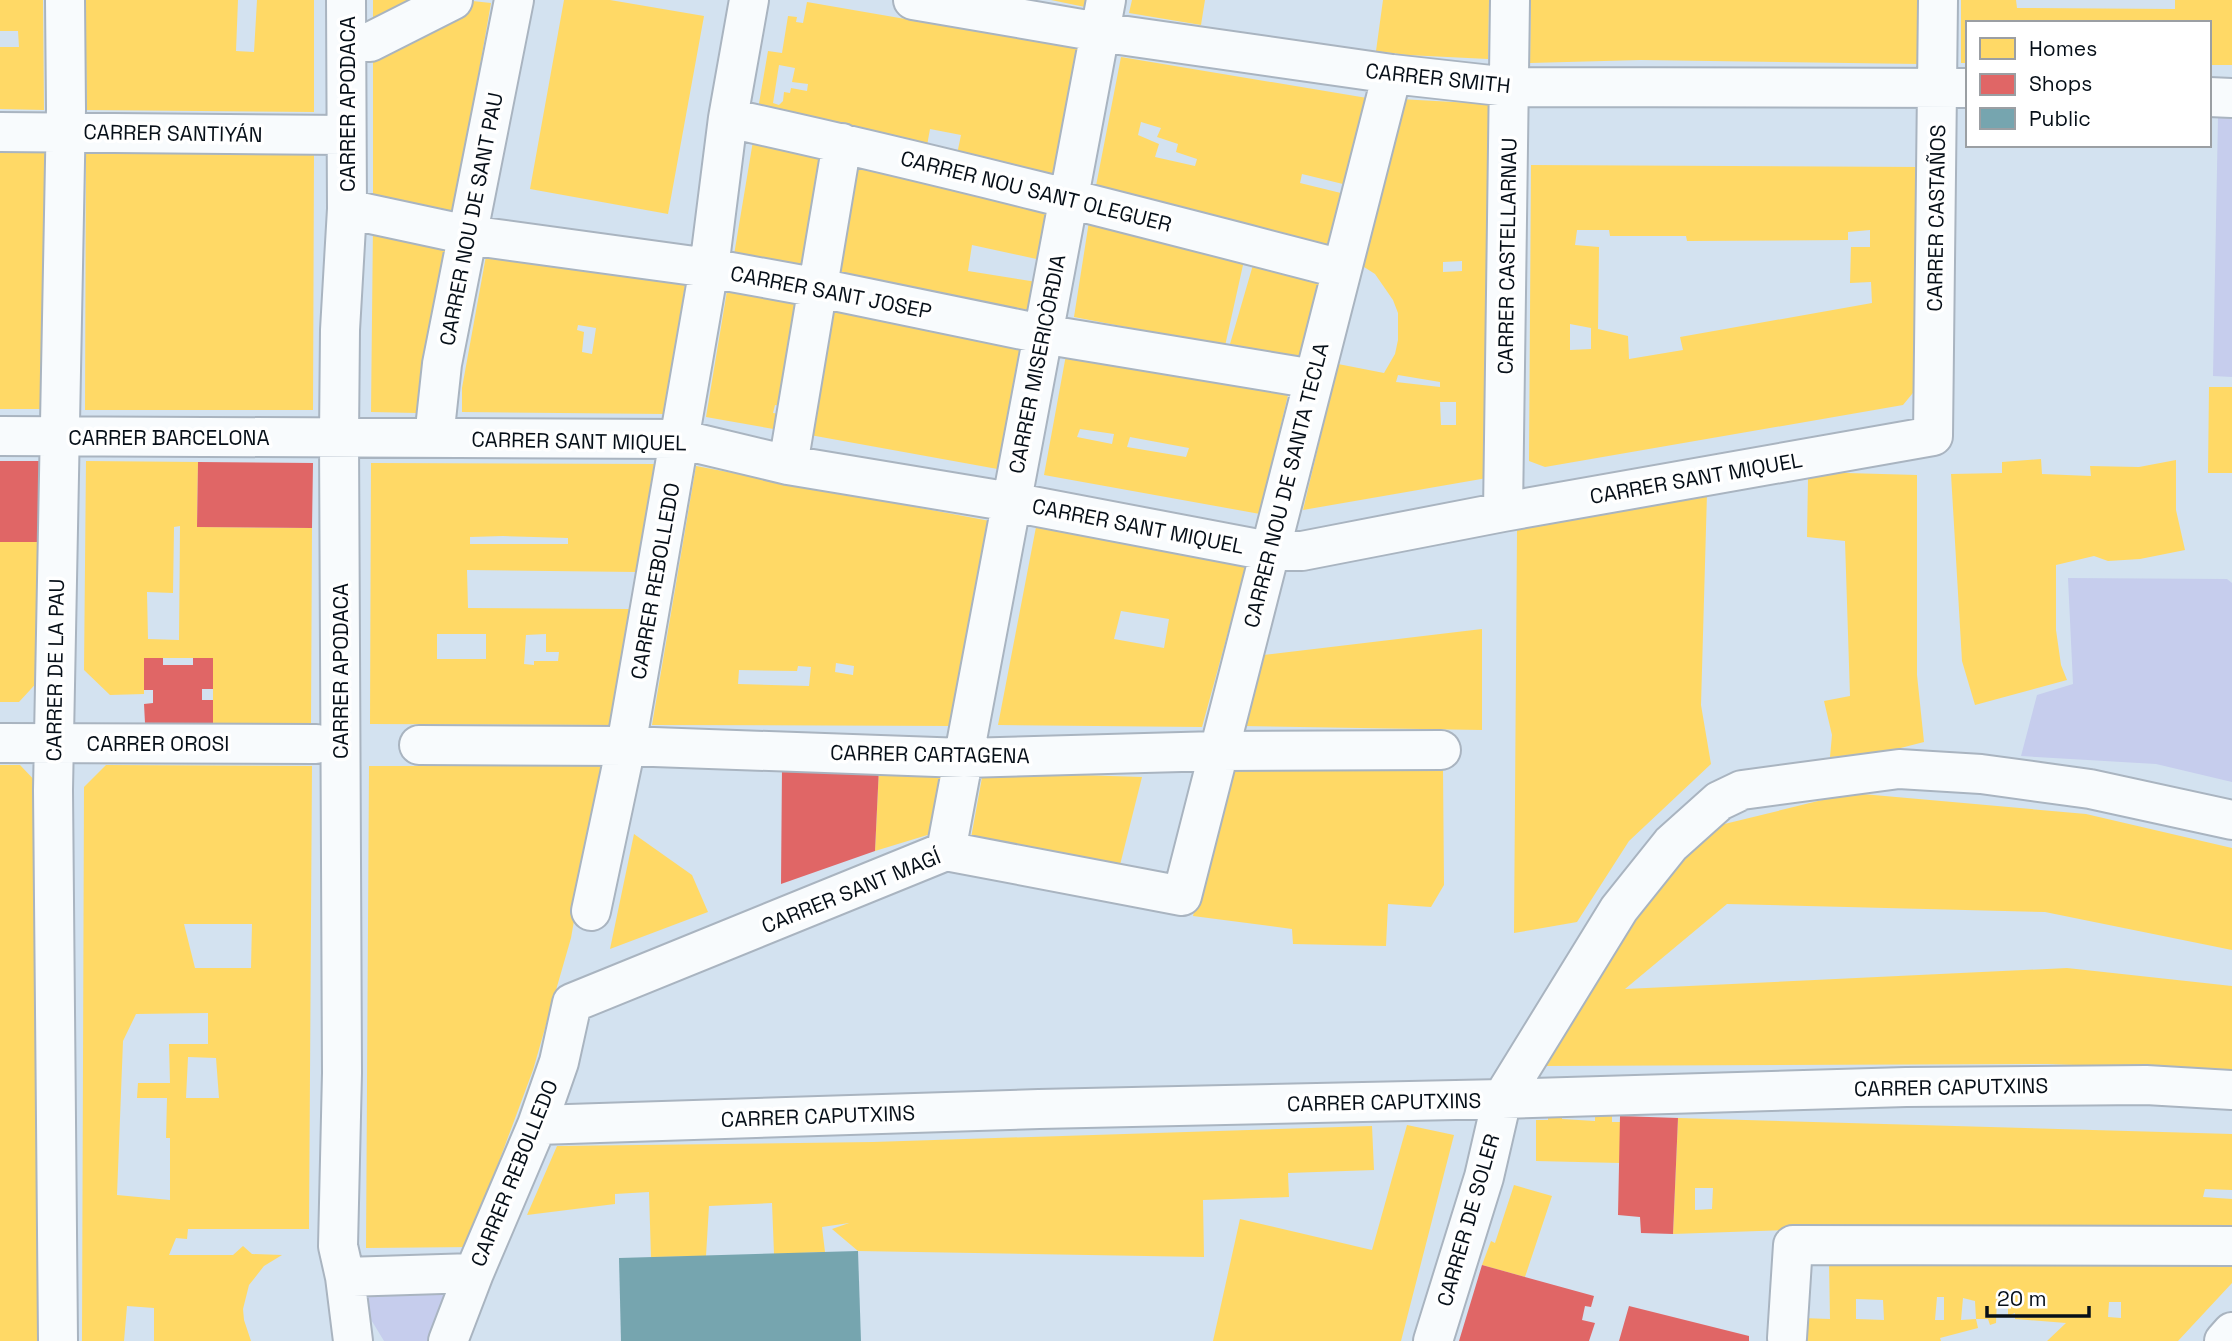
<svg xmlns="http://www.w3.org/2000/svg" width="2232" height="1341" font-family="'Space Grotesk',sans-serif">
<rect width="100%" height="100%" fill="#d3e2f0"/>
<path fill="#c6cded" d="M 2218,117 L 2232,117 L 2232,377 L 2213,376 Z
M 2068,578 L 2227,579 L 2232,583 L 2232,782 L 2156,764 L 2021,756 L 2037,695 L 2073,684 Z
M 452,1292 L 436,1341 L 384,1341 L 367,1313 L 365,1294 Z"/>
<path fill="#ffd966" fill-rule="evenodd" d="M 0,0 L 43,0 L 44,110 L 0,109 L 0,47 L 19,47 L 18,31 L 0,31 Z
M 85,0 L 238,0 L 236,51 L 254,52 L 257,0 L 314,0 L 314,112 L 87,110 Z
M 373,0 L 426,0 L 373,28 Z
M 463,0 L 491,3 L 454,213 L 373,198 L 373,55 Z
M 564,0 L 610,0 L 704,16 L 668,214 L 530,189 Z
M 1051,0 L 1091,0 L 1090,8 Z
M 1132,0 L 1205,0 L 1201,25 L 1129,13 Z
M 1383,0 L 1489,0 L 1488,59 L 1407,55 L 1376,51 Z
M 1531,0 L 1919,0 L 1919,64 L 1641,60 L 1530,63 Z
M 1961,0 L 2016,0 L 2017,8 L 2175,9 L 2175,0 L 2232,0 L 2232,65 L 2209,65 L 2209,23 L 1968,23 L 1968,63 L 1961,63 Z
M 807,2 L 1079,49 L 1055,183 L 956,159 L 961,135 L 930,129 L 926,151 L 757,115 L 768,51 L 782,53 L 788,16 L 797,17 L 796,22 L 803,23 ZM 779,65 L 795,68 L 792,82 L 808,84 L 807,91 L 791,88 L 790,93 L 784,92 L 783,101 L 779,105 L 773,103 Z
M 1121,57 L 1373,99 L 1347,185 L 1302,174 L 1300,183 L 1345,194 L 1329,250 L 1095,191 ZM 1141,122 L 1161,128 L 1157,137 L 1178,144 L 1176,152 L 1197,159 L 1195,166 L 1155,157 L 1159,144 L 1138,135 Z
M 1399,99 L 1490,104 L 1487,478 L 1303,510 L 1338,364 L 1384,373 L 1395,354 L 1398,340 L 1398,313 L 1393,300 L 1375,274 L 1361,265 ZM 1462,261 L 1462,271 L 1443,272 L 1443,262 ZM 1398,375 L 1440,382 L 1440,387 L 1396,382 ZM 1440,402 L 1456,402 L 1456,425 L 1441,425 Z
M 754,135 L 830,153 L 811,274 L 733,261 Z
M 0,152 L 45,152 L 43,409 L 0,409 Z
M 86,154 L 314,154 L 313,410 L 85,410 Z
M 856,159 L 1052,208 L 1041,260 L 972,245 L 968,271 L 1037,282 L 1032,311 L 836,278 Z
M 1531,165 L 1919,167 L 1917,388 L 1903,405 L 1545,467 L 1529,461 ZM 1577,230 L 1609,230 L 1610,236 L 1686,236 L 1687,241 L 1848,240 L 1848,232 L 1870,230 L 1870,247 L 1851,247 L 1850,283 L 1871,282 L 1872,303 L 1680,337 L 1683,350 L 1629,359 L 1628,336 L 1598,329 L 1599,247 L 1575,245 ZM 1570,324 L 1591,328 L 1591,349 L 1570,350 Z
M 1090,215 L 1245,256 L 1225,346 L 1074,317 Z
M 373,225 L 449,238 L 417,413 L 371,412 Z
M 488,245 L 686,279 L 664,414 L 462,412 L 462,388 ZM 578,325 L 596,328 L 592,354 L 582,352 L 584,332 L 577,330 Z
M 1255,258 L 1323,274 L 1303,358 L 1230,344 Z
M 728,285 L 806,301 L 789,408 L 775,405 L 773,413 L 787,415 L 785,431 L 706,417 Z
M 831,305 L 1027,337 L 1003,470 L 810,435 Z
M 1068,344 L 1291,382 L 1260,514 L 1044,475 ZM 1080,429 L 1114,434 L 1112,444 L 1077,437 ZM 1130,437 L 1189,448 L 1186,457 L 1127,447 Z
M 2209,387 L 2232,387 L 2232,473 L 2208,473 Z
M 2041,459 L 2042,474 L 2091,476 L 2090,466 L 2139,467 L 2176,460 L 2176,510 L 2185,550 L 2140,559 L 2108,561 L 2094,556 L 2056,565 L 2056,630 L 2061,665 L 2067,680 L 1975,705 L 1962,661 L 1951,474 L 2002,473 L 2002,462 Z
M 86,461 L 198,462 L 197,527 L 312,528 L 311,723 L 213,723 L 213,658 L 144,658 L 144,694 L 110,695 L 84,670 ZM 180,526 L 179,640 L 148,639 L 147,592 L 173,593 L 174,527 Z
M 371,463 L 654,464 L 636,572 L 467,570 L 468,608 L 629,609 L 610,725 L 370,724 ZM 503,536 L 568,538 L 568,544 L 470,544 L 470,537 ZM 437,634 L 486,634 L 486,659 L 437,659 ZM 546,634 L 546,652 L 559,652 L 558,661 L 534,661 L 534,665 L 524,664 L 526,635 Z
M 696,466 L 990,521 L 953,726 L 652,725 ZM 836,663 L 854,666 L 853,675 L 835,672 ZM 798,666 L 811,667 L 809,686 L 738,684 L 739,670 L 797,671 Z
M 1812,472 L 1917,475 L 1917,675 L 1924,742 L 1881,753 L 1830,757 L 1832,735 L 1824,701 L 1850,696 L 1845,541 L 1807,537 L 1808,479 Z
M 1707,493 L 1701,705 L 1711,764 L 1629,841 L 1577,922 L 1514,933 L 1517,530 Z
M 1036,527 L 1247,563 L 1202,727 L 998,725 ZM 1121,611 L 1169,619 L 1164,648 L 1114,639 Z
M 0,542 L 43,542 L 42,677 L 19,702 L 0,702 Z
M 1482,629 L 1482,730 L 1244,726 L 1263,655 Z
M 0,765 L 20,765 L 41,787 L 40,1341 L 0,1341 Z
M 106,765 L 312,766 L 309,1229 L 188,1229 L 187,1239 L 176,1238 L 169,1255 L 233,1255 L 243,1246 L 252,1254 L 282,1255 L 264,1266 L 249,1285 L 243,1309 L 244,1320 L 251,1341 L 154,1341 L 154,1308 L 127,1306 L 124,1341 L 82,1341 L 84,787 ZM 184,924 L 252,924 L 251,968 L 195,968 ZM 208,1013 L 208,1044 L 169,1044 L 170,1083 L 138,1083 L 137,1098 L 167,1098 L 166,1138 L 170,1138 L 170,1200 L 117,1195 L 123,1041 L 136,1014 ZM 188,1057 L 216,1058 L 219,1098 L 186,1098 Z
M 369,766 L 601,766 L 571,938 L 533,1070 L 498,1164 L 473,1247 L 366,1248 Z
M 879,767 L 947,768 L 934,833 L 875,851 Z
M 1231,768 L 1443,770 L 1444,885 L 1431,907 L 1388,904 L 1386,946 L 1293,944 L 1292,929 L 1193,916 Z
M 983,772 L 1142,777 L 1118,873 L 969,849 Z
M 1851,793 L 2086,814 L 2232,848 L 2232,950 L 2045,912 L 1727,904 L 1625,989 L 2067,968 L 2232,986 L 2232,1071 L 2048,1064 L 1544,1066 L 1667,864 L 1708,828 Z
M 634,834 L 692,875 L 708,912 L 610,949 Z
M 1548,1112 L 1562,1114 L 1562,1119 L 1595,1121 L 1595,1114 L 1612,1116 L 1612,1122 L 1621,1122 L 1620,1163 L 1536,1161 L 1536,1120 L 1548,1120 Z
M 1678,1118 L 2232,1134 L 2232,1190 L 2205,1189 L 2203,1197 L 2232,1199 L 2232,1234 L 1785,1230 L 1673,1234 ZM 1695,1188 L 1713,1188 L 1712,1209 L 1695,1210 Z
M 1407,1125 L 1454,1135 L 1401,1341 L 1213,1341 L 1240,1219 L 1372,1250 Z
M 1372,1126 L 1374,1170 L 1288,1173 L 1289,1197 L 1203,1200 L 1204,1257 L 858,1251 L 832,1229 L 849,1223 L 822,1227 L 825,1252 L 774,1254 L 772,1203 L 709,1206 L 706,1256 L 651,1257 L 649,1192 L 615,1194 L 615,1204 L 527,1215 L 557,1146 L 873,1142 Z
M 1514,1185 L 1552,1196 L 1525,1277 L 1482,1265 L 1491,1241 L 1495,1243 Z
M 1829,1262 L 2232,1264 L 2232,1283 L 2178,1341 L 2047,1341 L 2066,1323 L 2015,1319 L 2015,1313 L 2008,1316 L 2008,1300 L 1997,1300 L 1996,1323 L 1990,1325 L 1988,1319 L 1976,1319 L 1975,1301 L 1963,1298 L 1961,1320 L 1976,1319 L 1978,1328 L 1940,1338 L 1941,1341 L 1802,1341 L 1802,1318 L 1830,1319 ZM 1937,1297 L 1944,1297 L 1944,1320 L 1935,1320 ZM 1856,1299 L 1883,1300 L 1884,1320 L 1856,1319 ZM 2109,1302 L 2121,1302 L 2121,1318 L 2108,1317 Z"/>
<path fill="#e06666" d="M 0,461 L 44,461 L 43,542 L 0,542 Z
M 198,462 L 313,463 L 312,528 L 197,527 Z
M 144,658 L 163,658 L 163,665 L 193,665 L 193,658 L 213,658 L 213,689 L 202,689 L 202,700 L 213,700 L 213,723 L 145,723 L 144,704 L 153,703 L 153,690 L 144,690 Z
M 782,767 L 879,767 L 875,851 L 781,884 Z
M 1620,1116 L 1678,1118 L 1673,1234 L 1641,1233 L 1640,1217 L 1618,1215 Z
M 1482,1265 L 1594,1296 L 1591,1307 L 1585,1306 L 1582,1320 L 1595,1323 L 1589,1341 L 1459,1341 Z
M 1629,1306 L 1749,1336 L 1749,1341 L 1619,1341 Z"/>
<path fill="#76a5af" d="M 858,1251 L 861,1341 L 621,1341 L 619,1258 Z"/>
<g fill="none" stroke-linecap="round" stroke-linejoin="round">
<defs>
<path id="minor" d="M 346,0 L 347,209 L 340,330 L 339,437 L 342,1073 L 338,1246 L 345,1277 L 353,1341
M 913,0 L 1099,32 L 1392,74 L 1509,87 L 1968,88
M 347,42 L 370,42 L 453,0
M 2209,97 L 2232,98
M 728,118 C 934,163 1138,216 1342,269
M 0,132 L 346,135
M 347,209 L 468,235 L 709,268 L 819,288 L 1042,334 L 1314,379
M 0,436 L 679,439 L 788,465 L 1011,502 L 1269,551 L 1302,551 L 1503,512 L 1933,436 L 1938,0
M 434,438 L 442,364 L 514,0
M 788,465 L 842,143
M 1503,512 L 1510,0
M 0,743 L 316,744
M 419,745 L 626,746 L 964,758 L 1218,751 L 1441,750
M 946,851 L 1106,0
M 591,911 L 626,746 L 709,268 L 728,118 L 749,0
M 537,1125 L 1039,1109 L 1502,1099 L 1906,1087 L 2146,1085 L 2232,1090
M 345,1277 L 474,1273
M 1787,1338 L 1793,1245 L 2232,1246
M 58,1341 L 53,790 L 66,109 L 65,0
M 448,1341 L 474,1273 L 537,1125 L 559,1062 L 572,1003 L 946,851 L 1182,896 L 1392,74
M 1433,1341 L 1484,1177 L 1502,1099 L 1619,909 L 1671,844 L 1719,801 L 1742,790 L 1899,769 L 1981,774 L 2090,789 L 2232,820
M 2224,1341 L 2232,1332"/>
</defs>
<use href="#minor" stroke="#a9b4c0" stroke-width="42"/>
<use href="#minor" stroke="#f8fbfd" stroke-width="38"/>
</g>
<g text-anchor="middle" dominant-baseline="central" stroke-width="7" stroke-linejoin="round" paint-order="stroke">
<g font-size="21" fill="#060f18" stroke="#fff">
<text transform="translate(1438 78) rotate(6)">CARRER SMITH</text>
<text transform="translate(347 104) rotate(-90)">CARRER APODACA</text>
<text transform="translate(173 133) rotate(1)">CARRER SANTIYÁN</text>
<text transform="translate(1036 191) rotate(14)">CARRER NOU SANT OLEGUER</text>
<text transform="translate(1936 218) rotate(-89)">CARRER CASTAÑOS</text>
<text transform="translate(471 219) rotate(-79)">CARRER NOU DE SANT PAU</text>
<text transform="translate(1507 256) rotate(-89)">CARRER CASTELLARNAU</text>
<text transform="translate(831 292) rotate(11)">CARRER SANT JOSEP</text>
<text transform="translate(1037 364) rotate(-79)">CARRER MISERICÒRDIA</text>
<text x="169" y="437">CARRER BARCELONA</text>
<text transform="translate(579 441) rotate(1)">CARRER SANT MIQUEL</text>
<text transform="translate(1696 478) rotate(-10)">CARRER SANT MIQUEL</text>
<text transform="translate(1286 485) rotate(-76)">CARRER NOU DE SANTA TECLA</text>
<text transform="translate(1138 526) rotate(11)">CARRER SANT MIQUEL</text>
<text transform="translate(655 581) rotate(-80)">CARRER REBOLLEDO</text>
<text transform="translate(55 670) rotate(-89)">CARRER DE LA PAU</text>
<text transform="translate(340 671) rotate(-90)">CARRER APODACA</text>
<text x="158" y="743">CARRER OROSI</text>
<text transform="translate(930 754) rotate(1)">CARRER CARTAGENA</text>
<text transform="translate(851 891) rotate(-22)">CARRER SANT MAGÍ</text>
<text transform="translate(1951 1087) rotate(-1)">CARRER CAPUTXINS</text>
<text transform="translate(1384 1102) rotate(-1)">CARRER CAPUTXINS</text>
<text transform="translate(818 1116) rotate(-2)">CARRER CAPUTXINS</text>
<text transform="translate(514 1173) rotate(-68)">CARRER REBOLLEDO</text>
<text transform="translate(1468 1220) rotate(-74)">CARRER DE SOLER</text>
</g>
</g>
<rect x="1966" y="21" width="245" height="126" fill="#ffffff" stroke="#9b9fa3" stroke-width="2"/>
<rect x="1980" y="38" width="35" height="21" fill="#ffd966" stroke="#9b9fa3" stroke-width="2"/>
<text x="2029" y="56" font-size="21" fill="#060f18">Homes</text>
<rect x="1980" y="74" width="35" height="21" fill="#e06666" stroke="#9b9fa3" stroke-width="2"/>
<text x="2029" y="91" font-size="21" fill="#060f18">Shops</text>
<rect x="1980" y="108" width="35" height="21" fill="#76a5af" stroke="#9b9fa3" stroke-width="2"/>
<text x="2029" y="126" font-size="21" fill="#060f18">Public</text>
<path d="M1987 1306v10h102v-10" fill="none" stroke="#060f18" stroke-width="3.5"/>
<text x="1997" y="1306" font-size="21" fill="#060f18" stroke="#ffffff" stroke-width="5" paint-order="stroke">20 m</text>
</svg>
